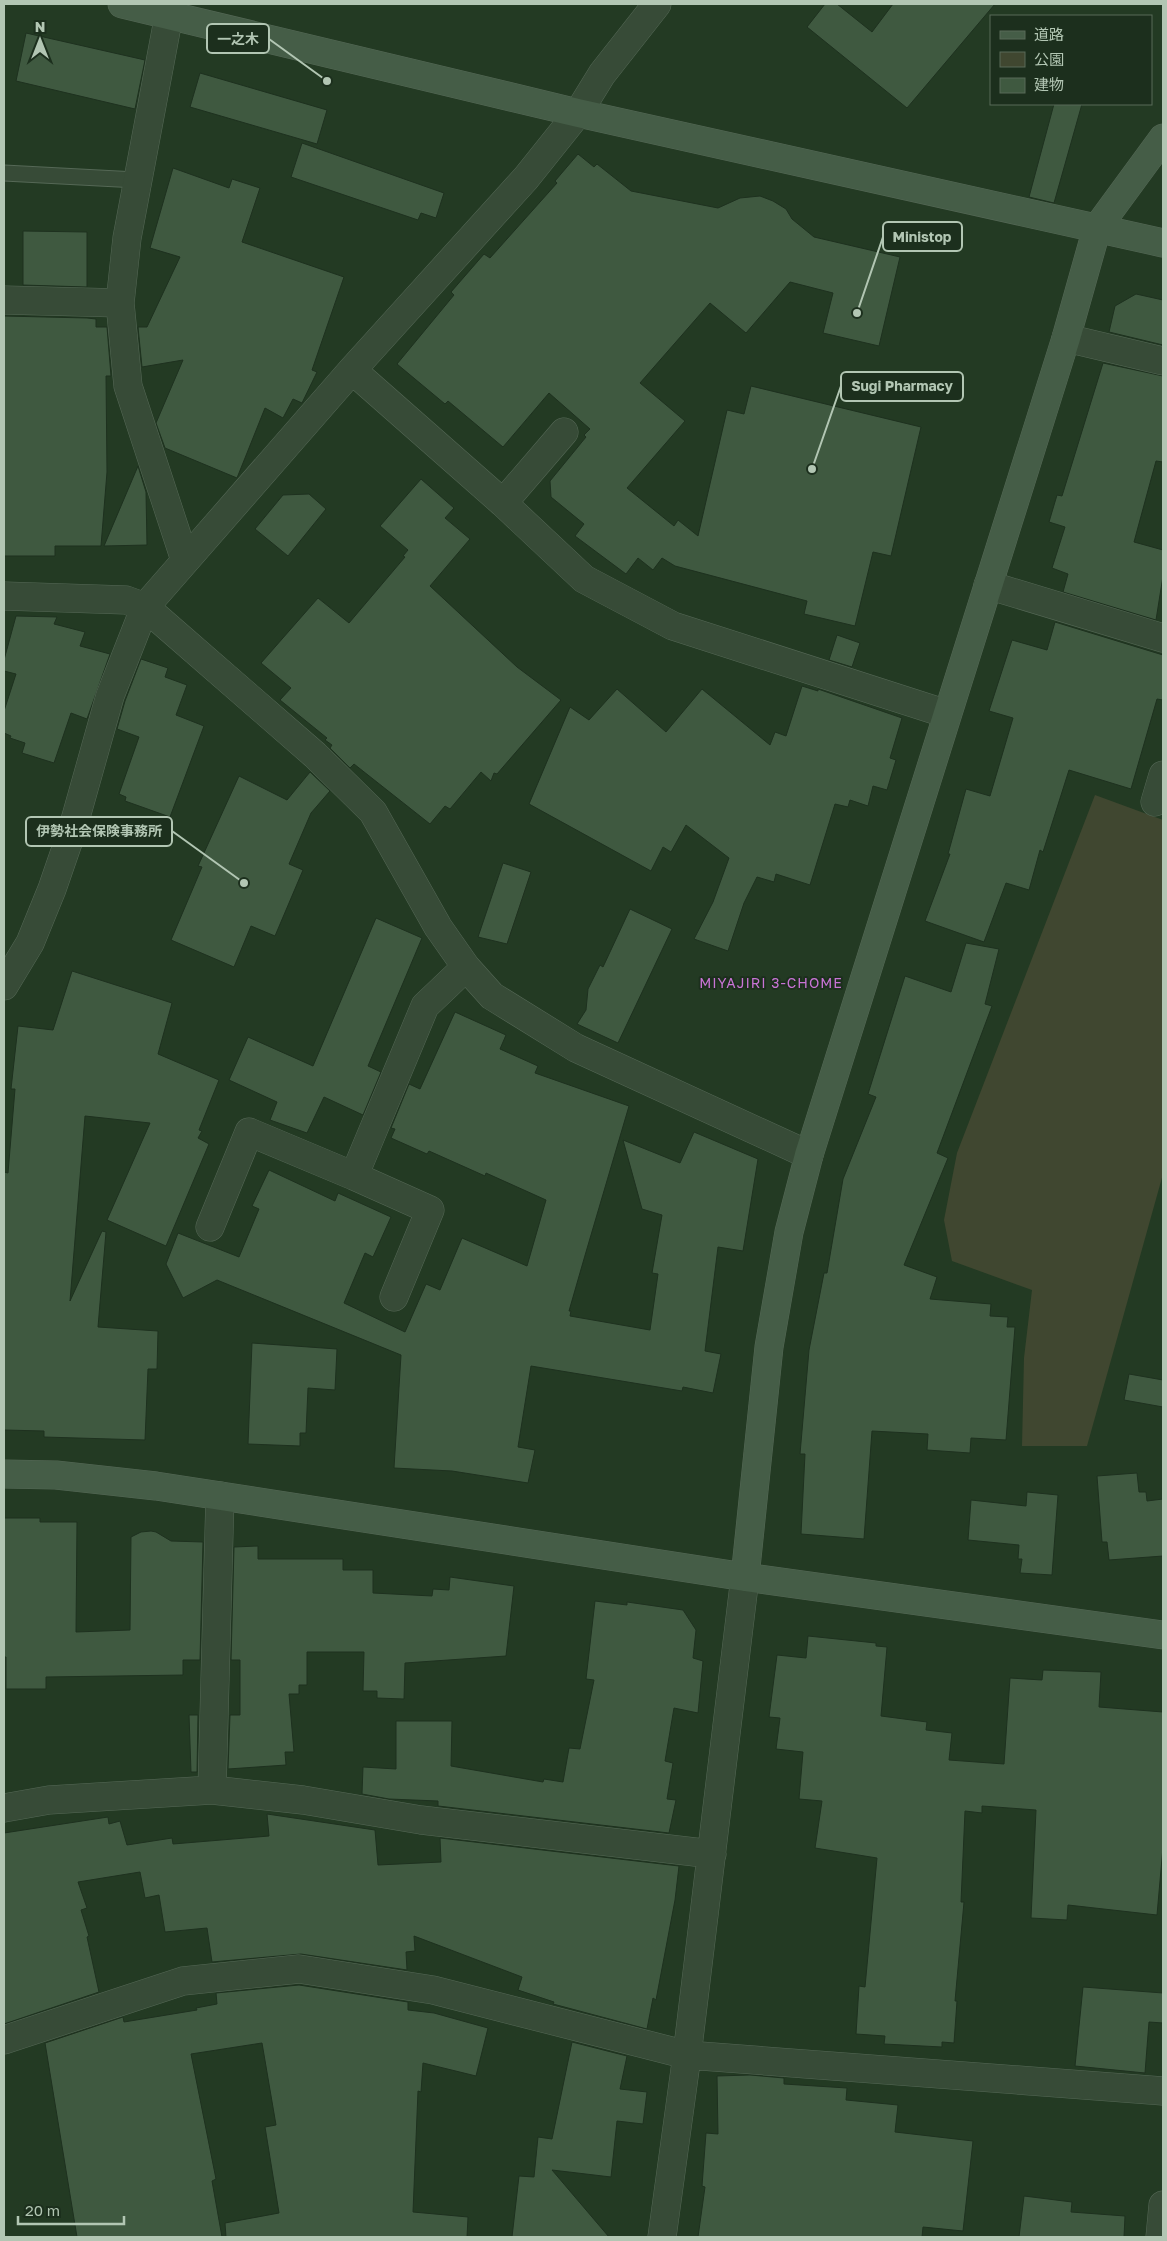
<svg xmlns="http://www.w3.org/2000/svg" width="1167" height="2241" font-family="'Golos Text','Noto Sans JP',sans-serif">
<rect width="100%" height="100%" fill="#233a23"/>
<path fill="#404730" d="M 1095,795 L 1163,820 L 1163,1174 L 1087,1446 L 1022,1446 L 1024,1358 L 1032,1290 L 952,1261 L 944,1220 L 957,1153 Z"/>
<path fill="#3f5940" stroke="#1e311f" d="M 825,4 L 837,4 L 872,32 L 893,4 L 995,4 L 907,108 L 807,27 Z
M 26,33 L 145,60 L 135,109 L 16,81 Z
M 200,73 L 327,110 L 317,144 L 190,107 Z
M 1054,104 L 1082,104 L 1054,203 L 1029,197 Z
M 302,143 L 444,193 L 436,218 L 421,213 L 418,220 L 291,177 Z
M 578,154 L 594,167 L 597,164 L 631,191 L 718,208 L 740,198 L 760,196 L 773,201 L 786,209 L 792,219 L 814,237 L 900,257 L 879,346 L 823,333 L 833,293 L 790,282 L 746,333 L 710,303 L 640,383 L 685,421 L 627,488 L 674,526 L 678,520 L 698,536 L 727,410 L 744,414 L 751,386 L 921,427 L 891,556 L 873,552 L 855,626 L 804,614 L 807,601 L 675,566 L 662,558 L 653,570 L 638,558 L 626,574 L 575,536 L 584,524 L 551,497 L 550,481 L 586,437 L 584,435 L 590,429 L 549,393 L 503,447 L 448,401 L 445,404 L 397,364 L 454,295 L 451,292 L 484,254 L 490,258 L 557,183 L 555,181 Z
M 173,168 L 229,188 L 232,179 L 260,188 L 242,242 L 344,277 L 312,370 L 317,372 L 302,403 L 293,399 L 283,418 L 265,408 L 237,478 L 165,448 L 156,423 L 183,360 L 142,367 L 138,327 L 147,327 L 180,257 L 150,248 Z
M 23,231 L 87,232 L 87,287 L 23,285 Z
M 1136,294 L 1163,300 L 1163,345 L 1109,332 L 1115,306 Z
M 4,316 L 87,318 L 96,319 L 96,327 L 107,327 L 111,376 L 106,376 L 107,472 L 101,546 L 55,546 L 55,556 L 4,556 Z
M 1103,363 L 1163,376 L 1163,462 L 1156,461 L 1134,542 L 1163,550 L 1163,576 L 1156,620 L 1063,592 L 1068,574 L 1052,568 L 1065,527 L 1049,522 L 1057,495 L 1062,496 Z
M 138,466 L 146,492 L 147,545 L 104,546 Z
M 421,479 L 454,508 L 445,518 L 470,539 L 430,586 L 517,667 L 561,700 L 497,774 L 494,773 L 491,781 L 481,772 L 450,809 L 445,806 L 430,824 L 354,764 L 350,768 L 330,748 L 332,745 L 325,740 L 327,738 L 280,700 L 291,688 L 261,663 L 318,598 L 349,623 L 405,557 L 403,556 L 408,550 L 380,526 Z
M 309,494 L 326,509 L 288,556 L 255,529 L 283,495 Z
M 16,616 L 57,617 L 54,624 L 85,632 L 80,646 L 110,654 L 87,719 L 71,713 L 54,763 L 22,753 L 25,743 L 10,738 L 11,736 L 4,733 L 4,711 L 16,674 L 4,671 L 4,660 Z
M 1055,622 L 1163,655 L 1163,700 L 1157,699 L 1131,789 L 1069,770 L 1043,852 L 1040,850 L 1029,890 L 1006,883 L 984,942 L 925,921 L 950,854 L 948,854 L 966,789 L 990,796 L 1013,718 L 989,711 L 1012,640 L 1047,650 Z
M 837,635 L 860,643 L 852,667 L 829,660 Z
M 141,659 L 168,668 L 165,677 L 187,685 L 176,715 L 204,726 L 170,817 L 125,801 L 126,797 L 119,794 L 139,737 L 117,729 L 125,701 Z
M 802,686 L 818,691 L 818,689 L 902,718 L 890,758 L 896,760 L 887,790 L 873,786 L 868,806 L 850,800 L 848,807 L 835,804 L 810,885 L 776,874 L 774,882 L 757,877 L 744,903 L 728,951 L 694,939 L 713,902 L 729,858 L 686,825 L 671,852 L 663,847 L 651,871 L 529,804 L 570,707 L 589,720 L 617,689 L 666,732 L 702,689 L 770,745 L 775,732 L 786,736 Z
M 310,772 L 330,791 L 311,813 L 289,864 L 303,870 L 275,936 L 251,926 L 234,967 L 171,940 L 202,867 L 198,866 L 239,776 L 287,800 Z
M 503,863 L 531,872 L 507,944 L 478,937 Z
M 630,909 L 672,929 L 618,1043 L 577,1024 L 586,1010 L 588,989 L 600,965 L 603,967 Z
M 376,918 L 422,938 L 368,1066 L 381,1072 L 363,1115 L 324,1097 L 307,1133 L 270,1120 L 277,1102 L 229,1080 L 248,1037 L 313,1066 Z
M 966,943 L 999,949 L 985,1004 L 992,1006 L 937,1153 L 948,1158 L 904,1265 L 937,1277 L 930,1299 L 991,1304 L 990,1316 L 1008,1317 L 1007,1327 L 1015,1327 L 1006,1440 L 971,1438 L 970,1453 L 927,1450 L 928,1434 L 872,1431 L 864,1539 L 801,1534 L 805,1454 L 800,1454 L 809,1350 L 824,1273 L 827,1273 L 843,1179 L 876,1097 L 868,1094 L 905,976 L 951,992 Z
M 72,971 L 172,1003 L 158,1054 L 219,1080 L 199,1130 L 202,1131 L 198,1138 L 209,1144 L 166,1246 L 107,1220 L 150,1123 L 85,1116 L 70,1301 L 102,1231 L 106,1232 L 98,1327 L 158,1331 L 157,1369 L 148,1369 L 145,1440 L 44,1437 L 44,1431 L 4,1430 L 4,1172 L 8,1173 L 15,1089 L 11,1089 L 18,1026 L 53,1030 Z
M 455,1012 L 506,1035 L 500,1049 L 538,1066 L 535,1073 L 629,1106 L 586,1252 L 569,1311 L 571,1311 L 570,1316 L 650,1330 L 658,1274 L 652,1273 L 662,1215 L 642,1209 L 623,1140 L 680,1163 L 694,1132 L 758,1159 L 743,1251 L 718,1247 L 705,1351 L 721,1354 L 713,1393 L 683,1387 L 682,1391 L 531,1366 L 518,1447 L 535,1450 L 528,1483 L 452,1471 L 394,1468 L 401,1355 L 217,1280 L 183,1298 L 166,1264 L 178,1233 L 239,1257 L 259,1209 L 252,1206 L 269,1170 L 335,1201 L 338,1193 L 391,1217 L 373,1257 L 365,1253 L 344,1303 L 405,1332 L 426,1284 L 440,1290 L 462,1238 L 527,1266 L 546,1200 L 486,1173 L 485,1176 L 429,1151 L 427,1154 L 391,1138 L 395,1129 L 391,1128 L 409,1084 L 420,1089 Z
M 252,1343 L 337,1349 L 335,1390 L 308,1388 L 306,1433 L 300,1433 L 300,1446 L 248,1444 Z
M 1129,1374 L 1163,1380 L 1163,1407 L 1124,1400 Z
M 1137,1473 L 1139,1492 L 1146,1492 L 1147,1501 L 1163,1499 L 1163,1556 L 1109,1560 L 1107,1542 L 1102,1542 L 1097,1476 Z
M 1027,1492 L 1058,1495 L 1052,1575 L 1020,1573 L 1022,1559 L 1018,1559 L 1019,1545 L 968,1540 L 971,1500 L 1026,1506 Z
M 4,1518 L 40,1518 L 40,1522 L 77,1522 L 76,1632 L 130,1630 L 131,1537 L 141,1532 L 151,1531 L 156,1532 L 171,1541 L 203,1542 L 200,1660 L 183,1660 L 183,1675 L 46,1677 L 46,1689 L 6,1689 L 6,1657 L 4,1657 Z
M 258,1546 L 258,1559 L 343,1559 L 343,1570 L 373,1570 L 373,1593 L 432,1596 L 433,1589 L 449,1590 L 450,1577 L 514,1586 L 506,1656 L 405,1663 L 404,1699 L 377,1698 L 377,1691 L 363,1691 L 364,1652 L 307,1652 L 307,1685 L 299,1685 L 299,1694 L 289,1694 L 294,1752 L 285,1752 L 286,1765 L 228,1769 L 230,1715 L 240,1715 L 240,1660 L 231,1660 L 234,1547 Z
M 595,1601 L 627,1605 L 627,1602 L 683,1610 L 696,1630 L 693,1658 L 703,1661 L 698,1713 L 674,1708 L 665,1761 L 673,1763 L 667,1799 L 676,1800 L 669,1833 L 438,1806 L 438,1801 L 389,1799 L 362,1794 L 363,1767 L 396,1769 L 396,1721 L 452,1721 L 451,1766 L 543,1782 L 544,1779 L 563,1782 L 569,1748 L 580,1749 L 594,1680 L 586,1679 Z
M 808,1636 L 876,1643 L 876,1646 L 887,1647 L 881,1716 L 927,1722 L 926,1730 L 952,1733 L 949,1760 L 1004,1764 L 1010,1678 L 1042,1680 L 1043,1670 L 1101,1672 L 1099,1707 L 1163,1712 L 1163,1847 L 1157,1915 L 1068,1905 L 1067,1920 L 1031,1918 L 1036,1810 L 982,1806 L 982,1813 L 965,1811 L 961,1902 L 964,1902 L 955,2001 L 957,2001 L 954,2043 L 942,2042 L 942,2047 L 884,2044 L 885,2036 L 856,2034 L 859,1986 L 865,1987 L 877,1858 L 815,1848 L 822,1801 L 799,1799 L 803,1752 L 776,1749 L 780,1718 L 769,1717 L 777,1655 L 806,1658 Z
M 189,1715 L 198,1715 L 197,1772 L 191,1772 Z
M 267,1814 L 375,1830 L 378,1865 L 441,1862 L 440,1838 L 679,1866 L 675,1900 L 656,2000 L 653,1998 L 647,2029 L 553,2004 L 554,2002 L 518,1990 L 522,1977 L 414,1936 L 415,1951 L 406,1952 L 407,1970 L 301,1954 L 212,1962 L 207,1928 L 165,1932 L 159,1895 L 145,1898 L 140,1872 L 78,1882 L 87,1908 L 81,1910 L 89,1936 L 87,1937 L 99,1992 L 4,2024 L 4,1833 L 108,1817 L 109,1824 L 120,1821 L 127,1845 L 172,1838 L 173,1844 L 269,1836 Z
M 299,1985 L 408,2002 L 408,2010 L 434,2013 L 488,2028 L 476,2076 L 423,2063 L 421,2092 L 418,2091 L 413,2212 L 468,2217 L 467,2237 L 226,2237 L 225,2223 L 279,2213 L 265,2127 L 276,2125 L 262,2043 L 191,2054 L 216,2179 L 212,2181 L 222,2237 L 77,2237 L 45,2043 L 123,2017 L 124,2022 L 197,2010 L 196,2008 L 217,2004 L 216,1993 Z
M 1083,1987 L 1163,1993 L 1163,2023 L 1149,2022 L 1145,2073 L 1075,2066 Z
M 572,2042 L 627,2056 L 620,2089 L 647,2092 L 643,2124 L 617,2121 L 611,2177 L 552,2170 L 609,2237 L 512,2237 L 519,2176 L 534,2177 L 538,2137 L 552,2139 Z
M 750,2075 L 784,2078 L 784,2084 L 847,2088 L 846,2100 L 898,2105 L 895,2132 L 973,2141 L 963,2231 L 923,2227 L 922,2237 L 698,2237 L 705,2187 L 702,2186 L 706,2133 L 718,2134 L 717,2076 Z
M 1024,2196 L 1072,2202 L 1071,2212 L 1125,2216 L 1124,2237 L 1019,2237 Z"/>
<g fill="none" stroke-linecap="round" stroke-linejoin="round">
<defs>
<path id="lane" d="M 4,173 L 137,180"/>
<path id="street" d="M 171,4 L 127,238 L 120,303 L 128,386 L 185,560
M 4,300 L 120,303
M 1066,338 L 1163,361
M 352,370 L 503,503 L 584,579 L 673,626 L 947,714
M 503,503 L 564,432
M 988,585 L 1163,638
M 4,596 L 126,600 L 145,607 L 315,755 L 373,812 L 438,927 L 466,967 L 492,996 L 576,1048 L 809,1155
M 1155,802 L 1163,775
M 4,986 L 30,943 L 52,889 L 72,831 L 110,696 L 145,607 L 352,370 L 526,178 L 578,113 L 602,74 L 657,4
M 210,1227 L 249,1132 L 354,1176
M 394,1297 L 430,1210 L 354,1176 L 425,1006 L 466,967
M 212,1790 L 220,1496
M 4,1808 L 49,1800 L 212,1790 L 303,1800 L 421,1820 L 712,1854
M 4,2040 L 183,1981 L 299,1969 L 433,1990 L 687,2055 L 1163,2091
M 662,2237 L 687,2055 L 745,1577
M 1160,2237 L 1163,2205"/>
<path id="secondary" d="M 122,4 L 578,113 L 1163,243
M 4,1474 L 56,1475 L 156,1486 L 745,1577 L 1163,1635
M 745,1577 L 769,1347 L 789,1232 L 809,1155 L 1066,338 L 1097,228 L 1163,138"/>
</defs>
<use href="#lane" stroke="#556856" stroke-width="17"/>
<use href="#street" stroke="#556856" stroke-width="29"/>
<use href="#secondary" stroke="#556856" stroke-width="29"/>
<use href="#lane" stroke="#374b37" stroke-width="15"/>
<use href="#street" stroke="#374b37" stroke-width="28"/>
<use href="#secondary" stroke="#455d47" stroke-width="28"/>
</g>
<g text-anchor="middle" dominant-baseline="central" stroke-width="4" stroke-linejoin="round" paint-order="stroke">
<g font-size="14" letter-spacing="1" fill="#c874d5" stroke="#1c2f1d">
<text x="771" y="982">MIYAJIRI 3-CHOME</text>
</g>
</g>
<path fill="none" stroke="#b2c6b3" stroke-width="2" d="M327 81L269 39M857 313L883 237M812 469L841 386M244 883L172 831"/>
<g fill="#b2c6b3" stroke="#1c2f1d" stroke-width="2">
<circle cx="327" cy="81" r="5"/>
<circle cx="857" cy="313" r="5"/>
<circle cx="812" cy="469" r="5"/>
<circle cx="244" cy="883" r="5"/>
</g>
<g fill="#1c2f1d" stroke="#b2c6b3" stroke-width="2">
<rect x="207" y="24" width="62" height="29" rx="5"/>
<rect x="883" y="222" width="79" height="29" rx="5"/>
<rect x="841" y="372" width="122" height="29" rx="5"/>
<rect x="26" y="817" width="146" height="29" rx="5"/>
</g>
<g font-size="14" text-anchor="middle" font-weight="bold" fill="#b2c6b3">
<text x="238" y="44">一之木</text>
<text x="922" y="242">Ministop</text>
<text x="902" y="391">Sugi Pharmacy</text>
<text x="99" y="836">伊勢社会保険事務所</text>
</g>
<rect width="1167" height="2241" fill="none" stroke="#b2c6b3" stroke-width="10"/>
<rect x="990" y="15" width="162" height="90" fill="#1c2f1d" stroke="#586b59"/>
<rect x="1000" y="31" width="25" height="8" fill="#455d47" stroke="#586b59"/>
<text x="1034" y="40" font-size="15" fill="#b2c6b3">道路</text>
<rect x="1000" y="52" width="25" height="15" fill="#404730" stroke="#586b59"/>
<text x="1034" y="65" font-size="15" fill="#b2c6b3">公園</text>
<rect x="1000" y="78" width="25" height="15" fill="#3f5940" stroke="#586b59"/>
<text x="1034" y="90" font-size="15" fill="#b2c6b3">建物</text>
<g transform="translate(40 40)" stroke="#1c2f1d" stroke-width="4" paint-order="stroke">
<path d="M0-4L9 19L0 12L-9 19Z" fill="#b2c6b3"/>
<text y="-8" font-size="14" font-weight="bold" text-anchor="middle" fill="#b2c6b3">N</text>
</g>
<path d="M18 2216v8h106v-8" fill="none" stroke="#b2c6b3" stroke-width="2.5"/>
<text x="25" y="2216" font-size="15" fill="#b2c6b3" stroke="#1c2f1d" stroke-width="4" paint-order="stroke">20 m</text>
</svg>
